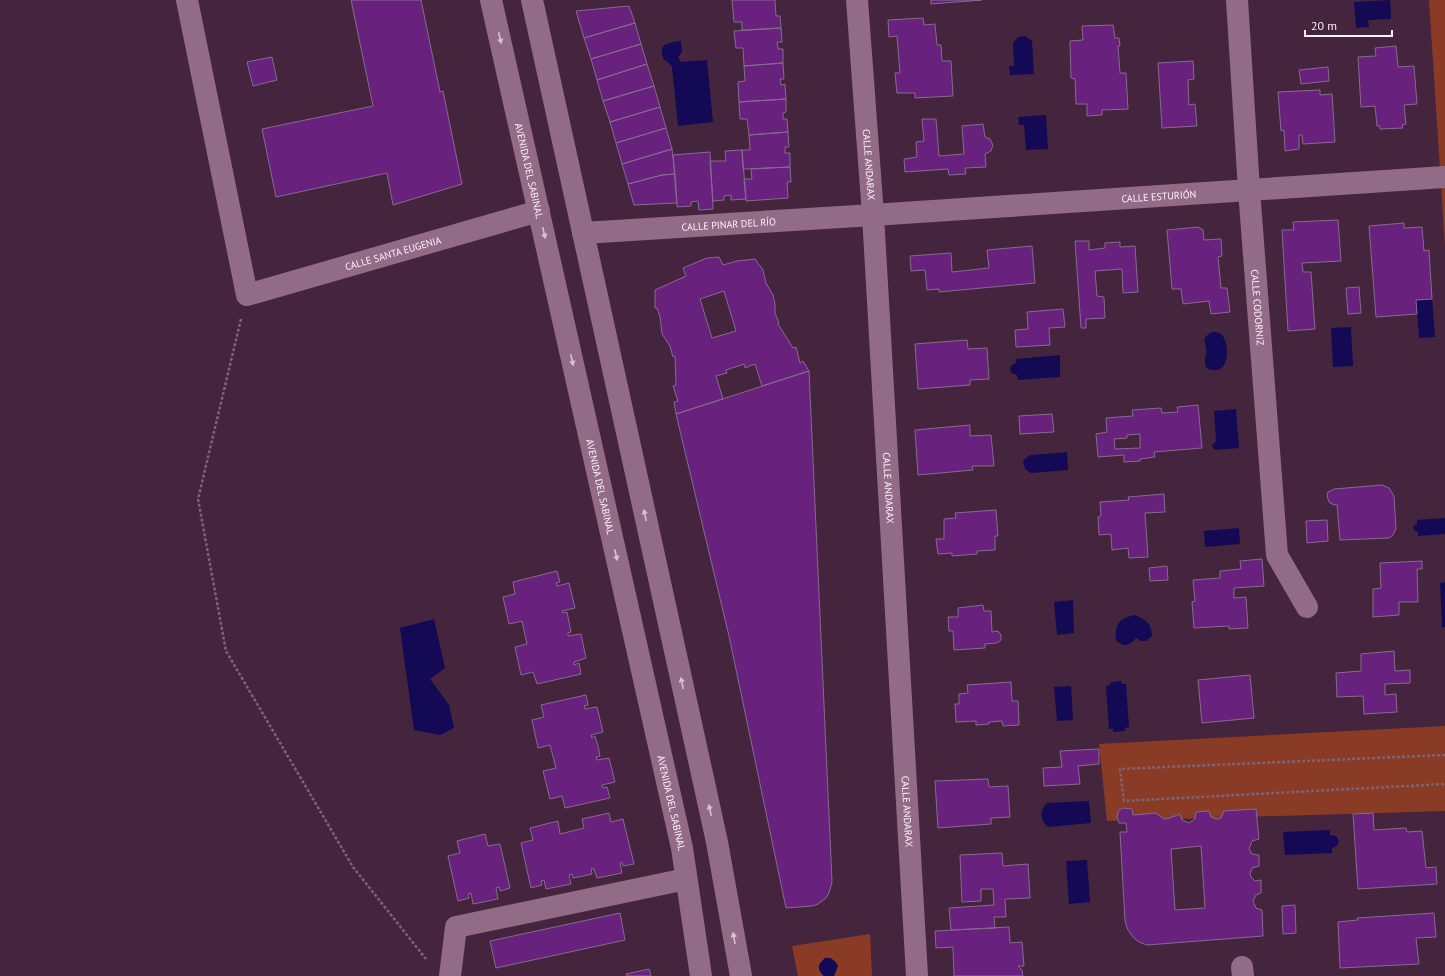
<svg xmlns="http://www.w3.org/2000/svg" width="1445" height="976" font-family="'PT Sans',sans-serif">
<rect width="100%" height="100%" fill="#45253d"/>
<path fill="#8a3b25" d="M 1429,0 L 1445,0 L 1445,246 Z
M 1445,726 L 1445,811 L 1107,821 L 1099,744 Z
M 870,934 L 872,976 L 798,976 L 792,946 Z"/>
<path fill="#140954" d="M 1390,0 L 1391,19 L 1368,20 L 1369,27 L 1356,28 L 1354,2 Z
M 1025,36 L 1032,41 L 1034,74 L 1010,75 L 1009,66 L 1014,66 L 1013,43 L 1018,37 Z
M 681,41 L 682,52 L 678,57 L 681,62 L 707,60 L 713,122 L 678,126 L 672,67 L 668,62 L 664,60 C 657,43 667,43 681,41 Z
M 1046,115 L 1048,149 L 1026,150 L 1024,125 L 1019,125 L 1018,117 Z
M 1432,299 L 1435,337 L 1419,338 L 1416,300 Z
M 1351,327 L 1353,366 L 1333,367 L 1331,328 Z
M 1212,332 C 1215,332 1218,332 1221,334 C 1229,340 1230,370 1216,370 C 1202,371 1205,362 1206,353 C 1208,342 1198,340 1212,332 Z
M 1060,355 L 1060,377 L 1018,380 L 1017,375 L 1011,373 L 1010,368 L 1012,365 L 1016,363 L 1016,359 Z
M 1236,409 L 1239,448 L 1215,450 L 1212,446 L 1214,443 L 1216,441 L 1214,411 Z
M 1067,452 L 1068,470 L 1031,473 L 1025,469 L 1023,461 L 1027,457 L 1031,455 Z
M 1445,518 L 1445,534 L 1418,536 L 1418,532 L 1414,530 L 1413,527 L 1417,524 L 1417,520 Z
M 1239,528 L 1240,544 L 1205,547 L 1204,531 Z
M 1445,582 L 1445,627 L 1442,627 L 1440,583 Z
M 1073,600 L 1074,633 L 1057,635 L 1054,602 Z
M 1134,615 C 1145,619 1152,623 1152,636 L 1146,641 L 1141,641 L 1136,638 C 1129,646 1124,648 1116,640 C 1115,625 1118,619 1134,615 Z
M 434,619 L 445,668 L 430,679 L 449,705 L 454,728 L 440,735 L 414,730 L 400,628 Z
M 1121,681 L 1122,684 L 1126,684 L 1129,727 L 1125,728 L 1125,731 L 1113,732 L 1113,729 L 1109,729 L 1106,686 L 1110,685 L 1111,682 Z
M 1071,686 L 1073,720 L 1057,721 L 1054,687 Z
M 1089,801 L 1091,823 L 1048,827 C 1040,820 1039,811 1047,803 Z
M 1330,830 L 1330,835 L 1336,836 L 1339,841 L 1337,846 L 1332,848 L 1332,853 L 1285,855 L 1283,832 Z
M 1087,860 L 1090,902 L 1069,904 L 1066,861 Z
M 825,958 C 832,957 835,961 838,966 L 834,976 L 824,976 C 816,969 818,964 825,958 Z"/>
<path fill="#68227d" stroke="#856b8f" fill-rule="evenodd" d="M 351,0 L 421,0 L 440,92 L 443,91 L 462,184 L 393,205 L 387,173 L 276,197 L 262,129 L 373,106 Z
M 732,0 L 775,0 L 776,16 L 780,16 L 781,28 L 742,30 L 742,22 L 734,22 Z
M 931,0 L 982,0 L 931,4 Z
M 629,6 L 635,23 L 584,38 L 576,11 Z
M 923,18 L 924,25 L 935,24 L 937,45 L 941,45 L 942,61 L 951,61 L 953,96 L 915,98 L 915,93 L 897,93 L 895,73 L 900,73 L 897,36 L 889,37 L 888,20 Z
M 635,23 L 641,44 L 591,59 L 584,38 Z
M 1113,25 L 1115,38 L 1119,38 L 1120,46 L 1118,46 L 1120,73 L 1126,73 L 1128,109 L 1102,110 L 1102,115 L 1087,116 L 1087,104 L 1076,104 L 1075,79 L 1071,78 L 1070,41 L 1083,40 L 1082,26 Z
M 781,28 L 782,42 L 777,42 L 778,49 L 783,49 L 783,63 L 744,66 L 743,48 L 736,48 L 734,31 Z
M 641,44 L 647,64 L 597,80 L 591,59 Z
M 1396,46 L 1398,67 L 1414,66 L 1417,104 L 1404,105 L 1406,124 L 1402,125 L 1403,128 L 1380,129 L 1380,126 L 1377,126 L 1375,106 L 1361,107 L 1358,57 L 1376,56 L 1375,48 Z
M 272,57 L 277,80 L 253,86 L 247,62 Z
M 1193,61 L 1194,79 L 1188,80 L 1189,105 L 1195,104 L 1197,126 L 1162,128 L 1158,63 Z
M 783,63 L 784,79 L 780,79 L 781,85 L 785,84 L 786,99 L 739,102 L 738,82 L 745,81 L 744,66 Z
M 647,64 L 654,86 L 603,101 L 597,80 Z
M 1328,67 L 1329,81 L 1301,84 L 1299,70 Z
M 654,86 L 660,107 L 610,122 L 603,101 Z
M 1320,90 L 1320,95 L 1332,94 L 1335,142 L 1303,144 L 1302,135 L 1299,135 L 1299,149 L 1285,151 L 1284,130 L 1281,131 L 1278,92 Z
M 786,99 L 786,112 L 783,113 L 783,119 L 787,119 L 788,132 L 749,135 L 747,119 L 740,119 L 739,102 Z
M 660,107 L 666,128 L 616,143 L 610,122 Z
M 922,119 L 936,119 L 939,156 L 964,154 L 962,126 L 983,124 L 985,137 L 990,139 L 993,145 L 991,151 L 985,154 L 986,167 L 965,168 L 966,174 L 949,175 L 948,169 L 905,172 L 904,159 L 917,157 L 916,142 L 924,141 Z
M 666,128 L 672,149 L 622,164 L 616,143 Z
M 788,132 L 789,147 L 785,147 L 785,153 L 790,153 L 790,167 L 743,169 L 742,150 L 750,150 L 749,135 Z
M 672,149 L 675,174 L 662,175 L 628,184 L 622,164 Z
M 742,150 L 746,199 L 731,200 L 731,195 L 724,196 L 724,200 L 713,201 L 710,161 L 726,161 L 725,151 Z
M 710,152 L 713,209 L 699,210 L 698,201 L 691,202 L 691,206 L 677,207 L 673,155 Z
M 790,167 L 791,182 L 787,182 L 788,198 L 746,201 L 744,179 L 752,179 L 751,169 Z
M 675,174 L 677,203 L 634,205 L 628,184 L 662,175 Z
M 1338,220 L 1341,261 L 1302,263 L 1303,272 L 1311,272 L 1315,329 L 1288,331 L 1282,230 L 1294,230 L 1293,222 Z
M 1404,223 L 1404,228 L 1422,227 L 1424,251 L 1429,250 L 1432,299 L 1416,300 L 1417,314 L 1376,317 L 1369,226 Z
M 1198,227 L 1203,230 L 1204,240 L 1221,239 L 1222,256 L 1218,257 L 1221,288 L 1227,288 L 1230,312 L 1211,314 L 1209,301 L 1183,304 L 1181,289 L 1172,289 L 1167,230 Z
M 1075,241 L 1089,241 L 1089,250 L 1105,248 L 1105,243 L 1120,242 L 1120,247 L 1135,246 L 1138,292 L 1123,293 L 1122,269 L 1095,271 L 1097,296 L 1104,297 L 1105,318 L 1086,319 L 1086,328 L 1081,328 Z
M 1032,246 L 1035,283 L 939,292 L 939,289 L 927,290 L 925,270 L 911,271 L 910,256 L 951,253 L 952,272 L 989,268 L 987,250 Z
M 719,257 L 723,265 L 737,261 L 755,259 L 763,270 L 766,283 L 773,295 L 775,304 L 775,313 L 779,323 L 778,324 L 793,348 L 796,347 L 800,363 L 803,361 L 809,371 L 762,386 L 755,364 L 745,368 L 744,364 L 726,370 L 727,373 L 716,376 L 723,399 L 676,414 L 674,402 L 678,401 L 673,386 L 676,385 L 675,356 L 673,357 L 670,346 L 662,334 L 660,317 L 657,308 L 655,308 L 655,290 L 686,276 L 683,268 L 707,258 ZM 724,291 L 736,331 L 712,338 L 700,299 Z
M 1359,287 L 1361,313 L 1348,314 L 1346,288 Z
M 1063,309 L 1065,327 L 1049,328 L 1050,345 L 1016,347 L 1015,330 L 1028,329 L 1027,312 Z
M 967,340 L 968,349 L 987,348 L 989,379 L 970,380 L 970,385 L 918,389 L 915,344 Z
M 809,371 L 832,882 L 829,893 L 826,898 L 818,904 L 812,906 L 786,908 L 729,636 L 676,414 Z
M 1198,405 L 1202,448 L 1154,452 L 1155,457 L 1140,459 L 1140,461 L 1124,462 L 1124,455 L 1098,457 L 1096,434 L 1107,432 L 1106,418 L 1133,416 L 1132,410 L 1161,408 L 1162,413 L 1178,412 L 1177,407 ZM 1140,434 L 1140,448 L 1115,449 L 1114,439 L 1127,438 L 1127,435 Z
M 1052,414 L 1054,432 L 1020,434 L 1019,416 Z
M 970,425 L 970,436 L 991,435 L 994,466 L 972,466 L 973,470 L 918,475 L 915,430 Z
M 1382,485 L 1389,488 L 1394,496 L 1396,529 L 1393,535 L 1389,538 L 1340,540 L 1337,504 L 1334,505 L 1329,502 L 1327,496 L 1328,492 L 1334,489 Z
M 1164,494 L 1165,512 L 1145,513 L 1148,557 L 1129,558 L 1128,548 L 1112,550 L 1111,534 L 1099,535 L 1098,517 L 1101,516 L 1100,502 L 1129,500 L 1128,497 Z
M 996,510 L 998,536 L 995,536 L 995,550 L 977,551 L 977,554 L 952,556 L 952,553 L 938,554 L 936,539 L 944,539 L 944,519 L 956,518 L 955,513 Z
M 1327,520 L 1328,541 L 1307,543 L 1306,521 Z
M 1262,559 L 1264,586 L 1234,588 L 1234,598 L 1246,597 L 1248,628 L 1229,629 L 1229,626 L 1194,628 L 1192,602 L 1195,601 L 1193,580 L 1220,578 L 1220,571 L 1241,569 L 1240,561 Z
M 1422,561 L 1422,569 L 1417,569 L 1418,602 L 1399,602 L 1399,615 L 1373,617 L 1373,589 L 1381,588 L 1380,563 Z
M 1167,566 L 1168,580 L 1150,581 L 1149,568 Z
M 557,571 L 560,582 L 556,583 L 557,586 L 569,583 L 575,608 L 562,611 L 563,613 L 567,612 L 571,632 L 568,633 L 568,636 L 581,634 L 586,658 L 574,662 L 574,665 L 579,663 L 581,674 L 537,684 L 533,672 L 521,675 L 515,647 L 527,644 L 522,621 L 509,624 L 503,597 L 515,594 L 513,582 Z
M 983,605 L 984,611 L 991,611 L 992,632 L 997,631 L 999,632 L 1001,635 L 1001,640 L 997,643 L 985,644 L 985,648 L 954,650 L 953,631 L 949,631 L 948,617 L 958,617 L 958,608 Z
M 1394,651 L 1395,671 L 1410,670 L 1410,683 L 1385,684 L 1385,695 L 1396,694 L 1397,712 L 1364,714 L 1363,696 L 1337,697 L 1336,673 L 1361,671 L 1361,654 Z
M 1250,675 L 1254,718 L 1202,723 L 1198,680 Z
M 1011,682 L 1012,701 L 1018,701 L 1019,725 L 1003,726 L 1002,721 L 989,722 L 989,724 L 976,725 L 976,721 L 956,722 L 955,704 L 959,704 L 959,694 L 968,693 L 967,685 Z
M 586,695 L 588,705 L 584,706 L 585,709 L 597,707 L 603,732 L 591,735 L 592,738 L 595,736 L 598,746 L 600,756 L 596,757 L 597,760 L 609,758 L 615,782 L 602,785 L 603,788 L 607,787 L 610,798 L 565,808 L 562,796 L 550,799 L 543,771 L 556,768 L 550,745 L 538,748 L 532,720 L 544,717 L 541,705 Z
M 1099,749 L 1099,764 L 1078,766 L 1080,784 L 1044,786 L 1043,768 L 1062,767 L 1060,751 Z
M 988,779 L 989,787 L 1008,786 L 1010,817 L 991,818 L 991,824 L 938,828 L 935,781 Z
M 1123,808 L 1132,809 L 1133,815 L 1156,813 L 1164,819 L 1170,818 L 1180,814 L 1182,820 L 1189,823 L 1195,819 L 1196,812 L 1209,811 L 1211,817 L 1217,819 L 1221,818 L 1224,811 L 1256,809 L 1259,839 L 1252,841 L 1249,849 L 1252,854 L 1259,855 L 1259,866 L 1252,868 L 1250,874 L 1251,877 L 1255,881 L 1261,880 L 1261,893 L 1256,895 L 1253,901 L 1256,908 L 1262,910 L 1263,936 L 1147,945 L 1139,942 L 1134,938 L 1128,930 L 1125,921 L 1120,832 L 1127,832 L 1126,823 L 1119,823 L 1117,816 L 1119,810 ZM 1201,846 L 1205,908 L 1175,910 L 1171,849 Z
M 609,813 L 611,822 L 623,819 L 634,864 L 623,866 L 622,862 L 620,863 L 622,873 L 597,878 L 594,869 L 591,869 L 592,874 L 583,876 L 573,878 L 572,874 L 569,875 L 571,884 L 546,889 L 544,880 L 541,881 L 542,885 L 531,888 L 521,843 L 533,840 L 530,828 L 558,821 L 560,834 L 584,828 L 582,819 Z
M 1373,813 L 1374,830 L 1406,828 L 1407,832 L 1422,831 L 1426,868 L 1436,867 L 1437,884 L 1358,889 L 1353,814 Z
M 485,834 L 488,846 L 500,844 L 510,888 L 500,891 L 499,887 L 496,888 L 498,899 L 473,904 L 471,893 L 468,894 L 469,898 L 458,901 L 448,856 L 460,853 L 457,841 Z
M 1002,853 L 1003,866 L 1028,864 L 1030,898 L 1005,899 L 1006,917 L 994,917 L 995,928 L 951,930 L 949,908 L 994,905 L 993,889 L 981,889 L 981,901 L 962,902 L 960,855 Z
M 1295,905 L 1296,933 L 1283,934 L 1282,906 Z
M 620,913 L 625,940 L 496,968 L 490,941 Z
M 1434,913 L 1436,937 L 1416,938 L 1419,964 L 1340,968 L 1338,922 L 1358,920 L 1357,918 Z
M 1009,927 L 1010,943 L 1022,942 L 1024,966 L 1018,966 L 1022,970 L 1023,976 L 954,976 L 953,947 L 936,948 L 935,931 Z
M 649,969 L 651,976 L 627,976 L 626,974 Z"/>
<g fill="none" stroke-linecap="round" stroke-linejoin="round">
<path stroke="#7d6376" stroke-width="2.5" stroke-dasharray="3 2" stroke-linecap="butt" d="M 241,319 L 198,499 L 226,651 L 353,867 L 426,959
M 1445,755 L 1120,769 L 1124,801 L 1445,784"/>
<g stroke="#926c87" stroke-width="22">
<path id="s1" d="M 187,0 L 247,295 L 539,211"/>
<path id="s2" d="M 857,0 L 873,215 L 917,976"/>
<path id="s3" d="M 1237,0 L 1249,190 L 1277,555 L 1307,607"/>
<path id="s4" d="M 583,233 L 873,215 L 1445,177"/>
<path d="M 1242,967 L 1243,976"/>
<path d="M 450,976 L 456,927 L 686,879"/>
</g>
<g stroke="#926c87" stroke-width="22">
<path id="s5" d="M 491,0 L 682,848 L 701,976"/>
<path d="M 532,0 L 717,842 L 741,976"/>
</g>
</g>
<defs><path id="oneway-solid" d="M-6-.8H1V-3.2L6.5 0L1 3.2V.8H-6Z"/></defs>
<g fill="#d8c2d2">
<use href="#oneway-solid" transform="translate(500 38) rotate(77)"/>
<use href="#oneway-solid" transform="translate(544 233) rotate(77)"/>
<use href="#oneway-solid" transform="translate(572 360) rotate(77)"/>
<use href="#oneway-solid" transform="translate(645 515) rotate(-102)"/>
<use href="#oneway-solid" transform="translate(616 555) rotate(77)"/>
<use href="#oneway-solid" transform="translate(682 683) rotate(-102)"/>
<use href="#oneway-solid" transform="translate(710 810) rotate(-102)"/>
<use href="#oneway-solid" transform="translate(734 938) rotate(-100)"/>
</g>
<g text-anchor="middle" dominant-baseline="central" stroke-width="3" stroke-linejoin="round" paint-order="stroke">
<g font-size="10" fill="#fef1fa" stroke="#45253d">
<text stroke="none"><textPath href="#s2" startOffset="165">CALLE ANDARAX</textPath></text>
<text stroke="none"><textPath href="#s5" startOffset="175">AVENIDA DEL SABINAL</textPath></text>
<text stroke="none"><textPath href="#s4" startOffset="577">CALLE ESTURIÓN</textPath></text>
<text stroke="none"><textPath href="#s4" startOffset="146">CALLE PINAR DEL RÍO</textPath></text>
<text stroke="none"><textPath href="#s1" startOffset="453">CALLE SANTA EUGENIA</textPath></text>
<text stroke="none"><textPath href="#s3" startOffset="308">CALLE CODORNIZ</textPath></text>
<text stroke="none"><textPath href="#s5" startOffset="499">AVENIDA DEL SABINAL</textPath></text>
<text stroke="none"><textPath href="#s2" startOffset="489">CALLE ANDARAX</textPath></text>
<text stroke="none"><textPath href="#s5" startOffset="823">AVENIDA DEL SABINAL</textPath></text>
<text stroke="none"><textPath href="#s2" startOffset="813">CALLE ANDARAX</textPath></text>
</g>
</g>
<path d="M1305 30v6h87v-6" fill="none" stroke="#fef1fa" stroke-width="2"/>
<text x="1311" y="30" font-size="12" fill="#fef1fa" stroke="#45253d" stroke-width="3" paint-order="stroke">20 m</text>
</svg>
